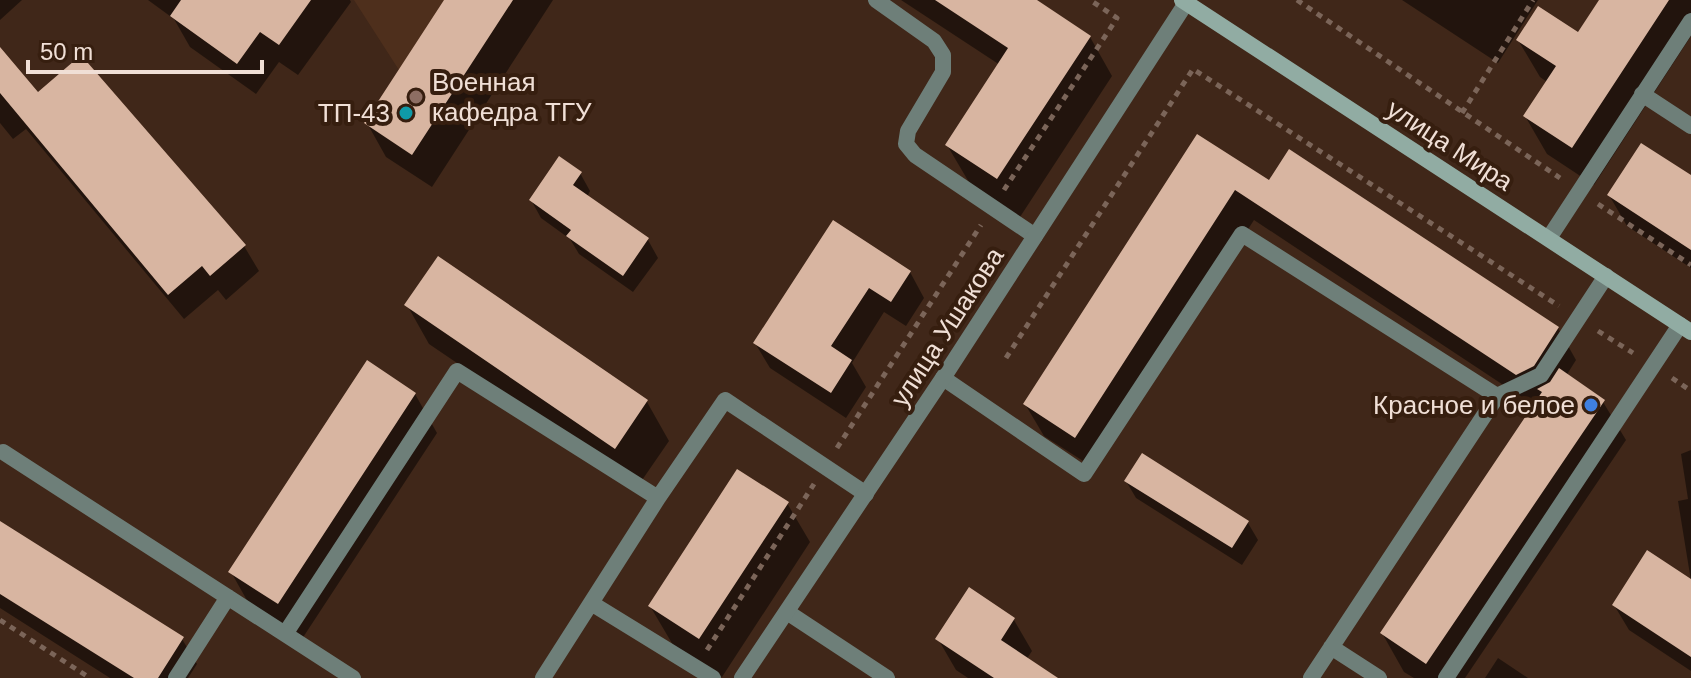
<svg xmlns="http://www.w3.org/2000/svg" width="1691" height="678" font-family="Arial,sans-serif">
<rect width="100%" height="100%" fill="#402719"/>
<path fill="#4e2f1c" d="M 354,0 L 513,0 L 412,155 L 364,123 L 399,70 Z"/>
<path fill="#0007" d="M 0,0 L 22,0 L 0,20 Z
M 148,0 L 350,0 L 351,2 L 298,75 L 279,62 L 256,94 L 190,47 L 174,19 Z
M 447,0 L 553,0 L 432,187 L 386,157 L 367,123 Z
M 901,0 L 1033,0 L 1090,37 L 1112,76 L 1020,217 L 970,184 L 947,145 L 1000,65 Z
M 1402,0 L 1538,0 L 1498,63 Z
M 1601,0 L 1691,0 L 1691,36 L 1594,185 L 1547,154 L 1525,116 L 1547,82 L 1540,77 L 1518,40 L 1579,34 Z
M 0,76 L 37,95 L 244,246 L 259,271 L 226,300 L 218,290 L 184,319 L 26,129 L 13,139 L 0,123 Z
M 1198,137 L 1270,183 L 1558,328 L 1576,360 L 1566,376 L 1603,402 L 1626,440 L 1465,678 L 1414,678 L 1404,672 L 1382,633 L 1535,406 L 1254,220 L 1094,468 L 1044,436 L 1025,404 Z
M 580,173 L 590,191 L 587,197 L 648,240 L 658,258 L 633,292 L 579,254 L 570,239 L 541,218 L 531,200 Z
M 1691,177 L 1691,268 L 1627,226 L 1609,195 Z
M 833,223 L 910,272 L 924,298 L 906,326 L 884,312 L 852,363 L 866,387 L 846,418 L 770,368 L 755,343 Z
M 407,305 L 647,402 L 669,441 L 638,486 L 429,344 Z
M 415,394 L 437,433 L 300,642 L 253,611 L 231,572 Z
M 1691,450 L 1691,671 L 1629,630 L 1614,605 L 1691,581 L 1678,501 L 1688,499 L 1681,454 Z
M 1126,481 L 1248,523 L 1258,540 L 1242,565 L 1136,498 Z
M 787,503 L 810,542 L 722,677 L 673,645 L 650,606 Z
M 0,524 L 182,639 L 197,664 L 188,678 L 110,678 L 0,608 Z
M 1014,620 L 1032,651 L 1026,660 L 1054,678 L 968,678 L 956,670 L 938,639 Z
M 1498,658 L 1528,678 L 1485,678 Z"/>
<path fill="#d8b5a1" d="M 181,0 L 311,0 L 279,45 L 260,32 L 237,64 L 170,16 Z
M 444,0 L 513,0 L 412,155 L 364,123 Z
M 935,0 L 1037,0 L 1091,36 L 997,179 L 945,145 L 1008,48 Z
M 1599,0 L 1669,0 L 1572,148 L 1523,116 L 1556,66 L 1516,40 L 1538,6 L 1578,32 Z
M 0,47 L 38,92 L 81,55 L 246,245 L 210,276 L 202,266 L 168,295 L 0,93 Z
M 1197,134 L 1269,180 L 1289,149 L 1559,327 L 1534,366 L 1516,375 L 1235,190 L 1075,438 L 1023,404 Z
M 1641,143 L 1691,175 L 1691,250 L 1607,195 Z
M 559,156 L 582,172 L 573,185 L 649,238 L 623,276 L 566,236 L 571,230 L 529,200 Z
M 833,220 L 911,271 L 891,302 L 869,288 L 831,346 L 852,360 L 831,393 L 753,343 Z
M 438,256 L 648,400 L 615,449 L 404,305 Z
M 367,360 L 416,393 L 278,604 L 228,572 Z
M 1559,368 L 1605,400 L 1426,664 L 1380,633 L 1542,392 L 1537,389 L 1550,382 Z
M 1142,453 L 1249,521 L 1232,548 L 1124,481 Z
M 737,469 L 789,502 L 699,639 L 648,606 Z
M 0,521 L 184,637 L 158,678 L 134,678 L 0,594 Z
M 1647,550 L 1691,579 L 1691,657 L 1612,605 Z
M 969,587 L 1015,618 L 1001,640 L 1058,678 L 994,678 L 935,639 Z"/>
<g fill="none" stroke-linecap="round" stroke-linejoin="round">
<path stroke="#7b6559" stroke-width="5" stroke-dasharray="6 6" stroke-linecap="butt" d="M 1297,0 L 1560,178
M 1462,113 L 1533,0
M 1004,190 L 1117,18 L 1090,0
M 1598,204 L 1691,265
M 1598,331 L 1633,353
M 1006,358 L 1193,69 L 1559,306
M 1672,378 L 1691,391
M 837,448 L 981,225
M 0,620 L 90,678
M 707,650 L 814,484"/>
<path stroke="#6e7f79" stroke-width="16" d="M 876,0 L 934,41 L 943,55 L 943,72 L 908,131 L 906,144 L 915,155 L 1035,236
M 1642,94 L 1691,126
M 1549,238 L 1691,21
M 943,378 L 1084,474 L 1242,234 L 1497,396
M 3,452 L 353,678
M 591,603 L 713,678
M 787,612 L 887,678
M 285,634 L 457,371 L 658,498
M 1331,647 L 1379,678
M 176,678 L 228,597
M 543,678 L 658,498 L 725,400 L 866,494
M 1311,678 L 1497,396 L 1541,375 L 1606,276
M 1446,678 L 1680,325"/>
<path stroke="#6e7f79" stroke-width="16" d="M 742,678 L 943,378 L 1188,0"/>
<path stroke="#91aca3" stroke-width="16" d="M 1182,0 L 1691,332"/>
</g>
<circle fill="#8d6e63" stroke="#361e0f" stroke-width="3" cx="416" cy="97" r="8"/>
<circle fill="#0f9aa8" stroke="#361e0f" stroke-width="3" cx="406" cy="113" r="8"/>
<circle fill="#3f7fe0" stroke="#361e0f" stroke-width="3" cx="1591" cy="405" r="8"/>
<g text-anchor="middle" dominant-baseline="central" stroke-width="8" stroke-linejoin="round" paint-order="stroke">
<g font-size="26" fill="#f0dfd6" stroke="#361e0f" text-anchor="end">
<text x="432" y="82" text-anchor="start">Военная<tspan x="432" dy="30">кафедра ТГУ</tspan></text>
<text x="390" y="113">ТП-43</text>
<text x="1575" y="405">Красное и белое</text>
</g>
<g font-size="26" fill="#f0dfd6" stroke="#361e0f">
<text transform="translate(1450 145) rotate(33)">улица Мира</text>
<text transform="translate(947 327) rotate(-57)">улица Ушакова</text>
</g>
</g>
<path d="M28 60v12h234v-12" fill="none" stroke="#f0dfd6" stroke-width="4"/>
<text x="40" y="60" font-size="24" fill="#f0dfd6" stroke="#361e0f" stroke-width="6" paint-order="stroke">50 m</text>
</svg>
